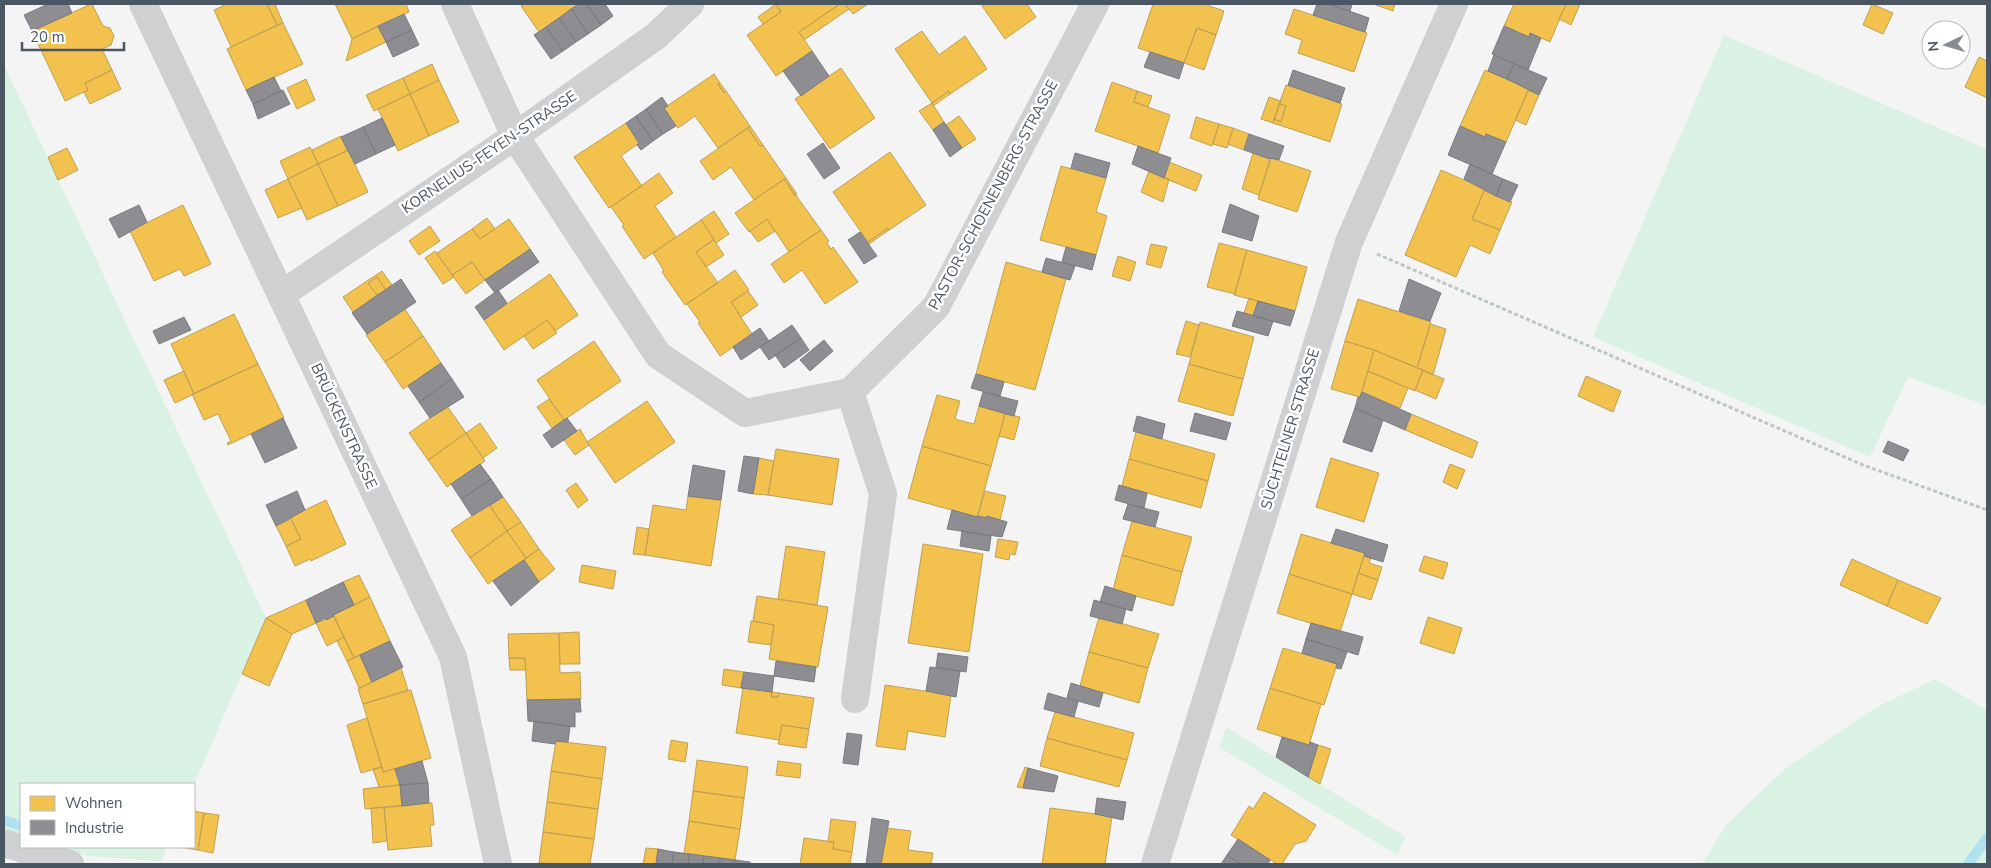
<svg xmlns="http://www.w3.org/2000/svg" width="1991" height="868" font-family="'Nunito Sans',sans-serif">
<rect width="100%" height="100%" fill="#f4f4f4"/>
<path fill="#d9f2e3" d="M 1724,35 L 1987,149 L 1987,406 L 1908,377 L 1870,457 L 1593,337 Z
M 4,65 L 266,618 L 194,785 L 21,784 L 21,835 L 4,829 Z
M 1935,679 L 1987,710 L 1987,864 L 1702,864 L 1727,824 L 1787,767 L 1875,708 Z
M 1226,727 L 1406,837 L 1397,855 L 1219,747 Z
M 58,847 L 167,847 L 161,861 L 88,856 Z"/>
<path fill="#f2c14e" stroke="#c0a154" d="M 91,4 L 92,4 L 103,26 L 110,28 L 114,36 L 111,45 L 102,49 L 112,70 L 85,83 L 88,90 L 65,101 L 32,31 Z
M 227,4 L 267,4 L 277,25 L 231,47 L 214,10 Z
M 267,4 L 275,4 L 283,23 L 277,25 Z
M 335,4 L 406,4 L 409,12 L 352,39 Z
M 524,4 L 579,4 L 539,32 L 521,6 Z
M 776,4 L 840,4 L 799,32 L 812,51 L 776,76 L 747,35 L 781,12 Z
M 776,4 L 781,12 L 763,24 L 758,17 Z
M 840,4 L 845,4 L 849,9 L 804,40 L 799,32 Z
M 845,4 L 868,4 L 853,14 Z
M 984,4 L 1027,4 L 1036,17 L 1005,39 L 982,6 Z
M 1153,4 L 1204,4 L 1224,11 L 1216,35 L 1197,28 L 1184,63 L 1138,48 Z
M 1373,4 L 1395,4 L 1393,11 Z
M 1514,4 L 1566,4 L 1550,42 L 1530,33 L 1529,37 L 1504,26 Z
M 1566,4 L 1580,4 L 1571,25 L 1559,19 Z
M 1872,4 L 1893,13 L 1883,34 L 1863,25 Z
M 1294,9 L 1367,33 L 1354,72 L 1298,53 L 1302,40 L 1285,34 Z
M 283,23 L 303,64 L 246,90 L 227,49 Z
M 378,26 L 386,42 L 346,61 L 352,39 Z
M 1197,28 L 1216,35 L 1204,70 L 1184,63 Z
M 922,31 L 939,55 L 965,36 L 987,69 L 950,94 L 949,91 L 932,103 L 895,49 Z
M 1979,57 L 1987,61 L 1987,98 L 1965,87 Z
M 432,64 L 439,80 L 410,94 L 403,78 Z
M 841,68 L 875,118 L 830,149 L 795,99 Z
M 112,70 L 121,89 L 90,104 L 84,92 L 88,90 L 85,83 Z
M 1485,70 L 1529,89 L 1506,142 L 1486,134 L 1485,137 L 1460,126 Z
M 714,74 L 720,83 L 718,84 L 724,93 L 726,91 L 750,126 L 718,148 L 695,116 L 678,128 L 664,108 Z
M 403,78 L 410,94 L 374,111 L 366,95 Z
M 306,79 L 315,100 L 297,109 L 287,88 Z
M 439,80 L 459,122 L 429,136 L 410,94 Z
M 1112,82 L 1137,91 L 1134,102 L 1170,115 L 1158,153 L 1095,131 Z
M 720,83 L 726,91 L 724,93 L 718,84 Z
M 1286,85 L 1342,104 L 1330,142 L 1273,123 L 1274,119 L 1281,122 L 1286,106 L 1279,104 Z
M 1528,90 L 1539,95 L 1526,125 L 1515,120 Z
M 949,91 L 950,94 L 933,106 L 932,103 Z
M 1137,91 L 1152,96 L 1148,107 L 1134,102 Z
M 410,94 L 429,136 L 398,151 L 378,109 Z
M 1269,97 L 1281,101 L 1273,123 L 1261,119 Z
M 932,103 L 944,122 L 933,130 L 919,111 Z
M 1279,104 L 1286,106 L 1281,122 L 1274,119 Z
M 959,116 L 976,139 L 962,148 L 946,125 Z
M 1196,117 L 1219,124 L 1212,146 L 1190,138 Z
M 626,123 L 639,143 L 621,156 L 642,186 L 609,208 L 574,157 Z
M 1219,124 L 1233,128 L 1227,148 L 1213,144 Z
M 750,126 L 763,145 L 760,146 L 748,128 Z
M 748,128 L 760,146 L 763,145 L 786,178 L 754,200 L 731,167 L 713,180 L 700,161 Z
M 1233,128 L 1249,134 L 1244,150 L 1228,144 Z
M 341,136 L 347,151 L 318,164 L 312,150 Z
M 310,147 L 318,164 L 288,179 L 280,161 Z
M 67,148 L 78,170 L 58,180 L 48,157 Z
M 348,150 L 368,192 L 338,206 L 318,164 Z
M 890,152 L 926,205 L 889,230 L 888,228 L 868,242 L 833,192 Z
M 1253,153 L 1270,159 L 1259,195 L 1242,189 Z
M 1271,158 L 1311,171 L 1297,212 L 1258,199 Z
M 1169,162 L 1202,175 L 1196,191 L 1164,178 Z
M 318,164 L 338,206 L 307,220 L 288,179 Z
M 1061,166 L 1106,178 L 1096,212 L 1107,216 L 1096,255 L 1040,240 Z
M 1441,170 L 1485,189 L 1472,219 L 1500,230 L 1490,254 L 1470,245 L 1456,277 L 1405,255 Z
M 1149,171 L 1169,179 L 1163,202 L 1141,192 Z
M 659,173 L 673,193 L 655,206 L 676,237 L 644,259 L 622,226 L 624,225 L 611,207 Z
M 786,178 L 797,194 L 795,196 L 784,179 Z
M 288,179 L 302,208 L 278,218 L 265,190 Z
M 784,179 L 821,230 L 789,252 L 767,219 L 749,232 L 735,213 Z
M 1484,191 L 1512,202 L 1500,230 L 1472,219 Z
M 183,205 L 211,264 L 184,276 L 180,269 L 154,281 L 130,231 Z
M 714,211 L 729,234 L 716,243 L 701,220 Z
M 487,218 L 495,229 L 480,239 L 472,229 Z
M 509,219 L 530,249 L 485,280 L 472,262 L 452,275 L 437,253 L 472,229 L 480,239 Z
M 767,219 L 775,231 L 758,242 L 750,231 Z
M 701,220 L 714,239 L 696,252 L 718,283 L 685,305 L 662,272 L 664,271 L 653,253 Z
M 430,226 L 440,241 L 419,255 L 409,241 Z
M 888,228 L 889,230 L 869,244 L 868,242 Z
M 821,230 L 829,241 L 827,243 L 831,249 L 833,247 L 858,282 L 825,304 L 802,270 L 784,283 L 771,264 Z
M 714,240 L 724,255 L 706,267 L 696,252 Z
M 1219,243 L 1247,250 L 1235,294 L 1207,287 Z
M 1151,244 L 1167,247 L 1161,268 L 1146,264 Z
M 1247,250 L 1307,267 L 1295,311 L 1234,295 Z
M 435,251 L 454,277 L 443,284 L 425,258 Z
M 1118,256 L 1136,262 L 1130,281 L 1112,276 Z
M 472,262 L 485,280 L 466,294 L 452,275 Z
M 1006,262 L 1066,279 L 1035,390 L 976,374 Z
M 735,270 L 749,290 L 731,302 L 752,334 L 720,356 L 698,323 L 700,322 L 687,304 Z
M 382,271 L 392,285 L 386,290 L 377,277 L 368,283 L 377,295 L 353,312 L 343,297 Z
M 550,274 L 578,315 L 555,331 L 547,320 L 504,350 L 484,320 Z
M 377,277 L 386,290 L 377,295 L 368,283 Z
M 748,291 L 758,305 L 741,317 L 731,302 Z
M 1249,298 L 1258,301 L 1253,316 L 1244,313 Z
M 1358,299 L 1431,322 L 1417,368 L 1374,350 L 1345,341 Z
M 404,308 L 423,336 L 385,362 L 366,335 Z
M 234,314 L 258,364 L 194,394 L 171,344 Z
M 547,320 L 557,333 L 533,349 L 524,336 Z
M 1186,321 L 1199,325 L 1190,357 L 1176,354 Z
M 1200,322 L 1254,337 L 1243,379 L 1189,364 Z
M 1430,324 L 1446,329 L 1433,375 L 1417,368 Z
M 423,336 L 441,363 L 403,389 L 385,362 Z
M 594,341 L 621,381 L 564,420 L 537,380 Z
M 1345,341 L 1374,350 L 1360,397 L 1331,389 Z
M 1374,350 L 1423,370 L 1415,391 L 1368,371 Z
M 258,364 L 284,418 L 228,445 L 227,443 L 231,441 L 218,414 L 204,420 L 192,394 Z
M 1189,364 L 1243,379 L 1233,416 L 1178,401 Z
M 1423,370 L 1444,379 L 1436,399 L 1415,390 Z
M 184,371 L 194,394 L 175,403 L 164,380 Z
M 1368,371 L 1408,388 L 1400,408 L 1362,392 Z
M 1586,376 L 1621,391 L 1613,412 L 1578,396 Z
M 937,395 L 960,401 L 955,419 L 974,424 L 979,406 L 1005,414 L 991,466 L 922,446 Z
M 549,399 L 564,420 L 552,428 L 537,407 Z
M 647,401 L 675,442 L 615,483 L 587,442 Z
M 447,406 L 466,433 L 428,460 L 409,433 Z
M 1005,414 L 1020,417 L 1014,440 L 999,436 Z
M 1411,414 L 1478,442 L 1472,458 L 1405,430 Z
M 480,423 L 497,448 L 483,458 L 466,433 Z
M 580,429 L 589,445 L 575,455 L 564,440 Z
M 1136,432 L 1215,454 L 1208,481 L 1129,459 Z
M 466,433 L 485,461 L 447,487 L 428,460 Z
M 922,446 L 991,466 L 977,517 L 908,498 Z
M 776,449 L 839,459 L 832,505 L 768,495 Z
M 759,458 L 774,461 L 768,495 L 753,494 Z
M 1331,458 L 1379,473 L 1364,522 L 1316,507 Z
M 1129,459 L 1208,481 L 1201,508 L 1122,486 Z
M 1450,464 L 1465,470 L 1457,489 L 1443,482 Z
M 576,483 L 588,500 L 578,508 L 566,490 Z
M 985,491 L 1006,496 L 1000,520 L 978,516 Z
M 688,496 L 721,500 L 711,566 L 645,555 L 653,505 L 686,510 Z
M 503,497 L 521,522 L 507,531 L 490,506 Z
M 326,500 L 346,544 L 311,561 L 310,559 L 295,566 L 286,546 L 301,539 L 290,517 Z
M 489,504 L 507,531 L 470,558 L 451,530 Z
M 291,519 L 301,539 L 286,546 L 276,526 Z
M 1132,521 L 1192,537 L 1182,572 L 1122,555 Z
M 521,522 L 539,549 L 526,558 L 507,531 Z
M 637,527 L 649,529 L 645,555 L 633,554 Z
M 507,531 L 526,558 L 488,584 L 470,558 Z
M 1301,534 L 1365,553 L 1352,594 L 1289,574 Z
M 998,539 L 1018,542 L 1015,555 L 1010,554 L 1009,560 L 995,557 Z
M 923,544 L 983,554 L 969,652 L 908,643 Z
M 786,546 L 825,552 L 817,605 L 778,599 Z
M 539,549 L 555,569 L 539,582 L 524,560 Z
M 1122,555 L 1182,572 L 1173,606 L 1113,590 Z
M 1364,556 L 1371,558 L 1369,563 L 1382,567 L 1378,580 L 1358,573 Z
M 1424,556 L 1448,563 L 1443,579 L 1419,571 Z
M 1852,559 L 1898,580 L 1887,606 L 1840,585 Z
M 582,565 L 616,571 L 613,589 L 579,582 Z
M 1358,573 L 1378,580 L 1371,600 L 1352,594 Z
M 1289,574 L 1352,594 L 1340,632 L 1277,613 Z
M 359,575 L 370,597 L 354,605 L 343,582 Z
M 1898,580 L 1941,598 L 1927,624 L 1887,606 Z
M 757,596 L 828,607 L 818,667 L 769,659 L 774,625 L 753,621 Z
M 370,597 L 390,641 L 354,658 L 333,615 Z
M 306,600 L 316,623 L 292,634 L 266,618 Z
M 334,616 L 344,637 L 327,646 L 316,623 Z
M 1099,617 L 1159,634 L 1148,668 L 1089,652 Z
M 1428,617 L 1462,628 L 1454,654 L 1420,643 Z
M 266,618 L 292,634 L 269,686 L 242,674 Z
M 751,621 L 774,625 L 771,645 L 748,642 Z
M 579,632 L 580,664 L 560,664 L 559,633 Z
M 559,633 L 560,673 L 580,672 L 581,699 L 527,700 L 525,658 L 509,658 L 508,634 Z
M 344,637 L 354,658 L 347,661 L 337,641 Z
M 1283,648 L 1337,664 L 1324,705 L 1270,688 Z
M 1089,652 L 1148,668 L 1139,703 L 1080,686 Z
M 360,655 L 372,682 L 359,688 L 347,661 Z
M 509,658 L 525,658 L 526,670 L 510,670 Z
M 401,668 L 408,690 L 363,704 L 358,689 Z
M 724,669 L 744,672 L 741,688 L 722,685 Z
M 885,685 L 951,695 L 945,737 L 908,731 L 905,750 L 876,746 Z
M 743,688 L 772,692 L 771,697 L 778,697 L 779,693 L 814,698 L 809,729 L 782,725 L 779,740 L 736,733 Z
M 1270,688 L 1321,704 L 1309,745 L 1257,729 Z
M 411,690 L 431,758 L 383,772 L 363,704 Z
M 772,692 L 779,693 L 778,697 L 771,697 Z
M 1055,712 L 1134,733 L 1127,760 L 1047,738 Z
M 367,718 L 382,767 L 361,773 L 347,725 Z
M 782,725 L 809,729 L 806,748 L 778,744 Z
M 1047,738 L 1127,760 L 1119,787 L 1040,766 Z
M 671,740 L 688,743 L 685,762 L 668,759 Z
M 556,741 L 606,747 L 602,779 L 551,771 Z
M 1318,745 L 1331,749 L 1320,784 L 1308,777 Z
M 697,760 L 748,767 L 744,798 L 693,791 Z
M 778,761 L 801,764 L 800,778 L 776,775 Z
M 382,767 L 383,772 L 395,769 L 400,785 L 379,787 L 373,769 Z
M 1025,767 L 1028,768 L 1023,788 L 1017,787 Z
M 551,771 L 602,779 L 598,809 L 547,802 Z
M 400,785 L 402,806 L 365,809 L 363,789 Z
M 693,791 L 744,798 L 740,829 L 689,821 Z
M 1264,792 L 1316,825 L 1306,841 L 1295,844 L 1282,864 L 1277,864 L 1231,835 L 1249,806 L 1253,809 Z
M 547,802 L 598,809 L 594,839 L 543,832 Z
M 429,803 L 432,803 L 434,825 L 430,825 L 432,846 L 388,850 L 384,807 Z
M 384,807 L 387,841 L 373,843 L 371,808 Z
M 1050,808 L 1112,816 L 1105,864 L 1042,864 Z
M 194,811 L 204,813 L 198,850 L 179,847 L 194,847 Z
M 204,813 L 219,815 L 213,853 L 198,850 Z
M 831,819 L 856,822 L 852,852 L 833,849 L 834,842 L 828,842 Z
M 689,821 L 740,829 L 735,860 L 684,853 Z
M 886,828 L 911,831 L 908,850 L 933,853 L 931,864 L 881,864 Z
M 543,832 L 594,839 L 590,864 L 539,863 Z
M 804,838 L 834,842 L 833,849 L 852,852 L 850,864 L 800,864 Z
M 646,848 L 658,849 L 656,864 L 643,864 Z"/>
<path fill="#8d8d92" stroke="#797c83" d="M 48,4 L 68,4 L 72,13 L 32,31 L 24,15 Z
M 579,4 L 587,4 L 601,25 L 588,34 L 571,9 Z
M 587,4 L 605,4 L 613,16 L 601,25 Z
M 1317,4 L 1329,4 L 1369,18 L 1365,32 L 1313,15 Z
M 1329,4 L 1352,4 L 1350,11 Z
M 571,9 L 588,34 L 576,42 L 559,18 Z
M 404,14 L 412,30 L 386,42 L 378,26 Z
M 559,18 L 576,42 L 563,51 L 546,27 Z
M 1504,26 L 1529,37 L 1530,33 L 1541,38 L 1528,70 L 1492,54 Z
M 546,27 L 563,51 L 551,59 L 534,35 Z
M 412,30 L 419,45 L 393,57 L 386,42 Z
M 812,51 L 829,76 L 801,96 L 783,71 Z
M 1150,52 L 1184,63 L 1179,79 L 1144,67 Z
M 1494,55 L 1514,64 L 1507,79 L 1488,71 Z
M 1514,64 L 1547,78 L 1539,95 L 1507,79 Z
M 1293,70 L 1345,88 L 1340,103 L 1288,85 Z
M 274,77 L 281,91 L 253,104 L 246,90 Z
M 283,90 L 290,104 L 258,119 L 253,104 Z
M 662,97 L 668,106 L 664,108 L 676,126 L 663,134 L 646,109 Z
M 646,109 L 663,134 L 653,141 L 636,116 Z
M 636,116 L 653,141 L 641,150 L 637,145 L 639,143 L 626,123 Z
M 382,118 L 395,145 L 376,154 L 363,127 Z
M 944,122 L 962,148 L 950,157 L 933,130 Z
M 1460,126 L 1485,137 L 1486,134 L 1506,142 L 1492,174 L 1448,155 Z
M 363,127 L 376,154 L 355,164 L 341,137 Z
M 1249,134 L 1284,146 L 1279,160 L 1271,158 L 1270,159 L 1244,150 Z
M 823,143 L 840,168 L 824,179 L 807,154 Z
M 1138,146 L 1171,158 L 1164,178 L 1132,164 Z
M 1075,153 L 1110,163 L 1106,178 L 1071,168 Z
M 1470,164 L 1503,179 L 1496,196 L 1464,179 Z
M 1503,179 L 1518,185 L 1510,202 L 1496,196 Z
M 1230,204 L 1259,216 L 1252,241 L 1222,232 Z
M 139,205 L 147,222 L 119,238 L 109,219 Z
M 860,232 L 877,256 L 864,264 L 848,240 Z
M 1066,247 L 1096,255 L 1092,270 L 1062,262 Z
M 530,249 L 539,262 L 495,293 L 485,280 Z
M 1046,258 L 1075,266 L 1070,280 L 1042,272 Z
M 401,279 L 416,302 L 367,334 L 352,313 Z
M 1409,279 L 1441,293 L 1430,321 L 1399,311 Z
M 498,290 L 507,303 L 484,320 L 475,307 Z
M 1258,301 L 1295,311 L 1290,326 L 1253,316 Z
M 1237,311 L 1273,321 L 1268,336 L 1232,326 Z
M 184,317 L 191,330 L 159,344 L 153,331 Z
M 792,325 L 801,338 L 769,360 L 760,347 Z
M 760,328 L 769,341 L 741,360 L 733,347 Z
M 801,338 L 809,350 L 784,368 L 775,355 Z
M 824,340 L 833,351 L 810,371 L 800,360 Z
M 441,363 L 452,379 L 419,402 L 408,386 Z
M 976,374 L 1004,382 L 1000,396 L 971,388 Z
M 452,379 L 464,397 L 430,418 L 419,402 Z
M 983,392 L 1018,401 L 1014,416 L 979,406 Z
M 1362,392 L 1411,414 L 1405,430 L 1355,408 L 1358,397 L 1360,397 Z
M 1355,408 L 1383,420 L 1372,452 L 1343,442 Z
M 1195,413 L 1231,423 L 1226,440 L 1190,431 Z
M 1137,416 L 1165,424 L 1162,439 L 1133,431 Z
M 283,418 L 297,448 L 265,463 L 251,434 Z
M 567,418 L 577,431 L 552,448 L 543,435 Z
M 1888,441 L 1909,450 L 1903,461 L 1883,452 Z
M 744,456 L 759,458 L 753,494 L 738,491 Z
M 480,464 L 491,479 L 461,499 L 451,484 Z
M 693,465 L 725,471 L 721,500 L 688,496 Z
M 491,479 L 503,497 L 472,516 L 461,499 Z
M 1119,485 L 1147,493 L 1144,508 L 1115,500 Z
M 297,491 L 305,510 L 276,526 L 266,505 Z
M 1128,504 L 1159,512 L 1155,527 L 1123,519 Z
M 952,510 L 977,517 L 978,516 L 986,518 L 987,516 L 1007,522 L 1002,537 L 947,529 Z
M 1336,529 L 1388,545 L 1383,562 L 1364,556 L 1365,553 L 1331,543 Z
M 962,531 L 991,536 L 989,551 L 960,546 Z
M 524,560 L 539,582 L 511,606 L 493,581 Z
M 343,582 L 354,605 L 333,615 L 334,616 L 326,620 L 325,618 L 316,623 L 306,600 Z
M 1105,586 L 1136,596 L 1132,611 L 1100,602 Z
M 1094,600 L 1126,609 L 1122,624 L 1090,616 Z
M 1311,623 L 1363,637 L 1358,655 L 1306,639 Z
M 1306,639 L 1347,652 L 1341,669 L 1336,668 L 1337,664 L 1302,653 Z
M 390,641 L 403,667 L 372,682 L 360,655 Z
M 938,653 L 968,657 L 966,672 L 936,667 Z
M 776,661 L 816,667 L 814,682 L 774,676 Z
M 930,667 L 960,671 L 956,697 L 926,691 Z
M 744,672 L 774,676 L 772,692 L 741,688 Z
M 1071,683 L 1103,693 L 1099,707 L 1067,698 Z
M 1048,693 L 1078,702 L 1074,717 L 1044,709 Z
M 580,699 L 581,712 L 575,712 L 575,727 L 528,721 L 527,700 Z
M 534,721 L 570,726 L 568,742 L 556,741 L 555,744 L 532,741 Z
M 847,733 L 862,735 L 858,765 L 843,763 Z
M 1282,737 L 1309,745 L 1310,742 L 1318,745 L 1308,777 L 1276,757 Z
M 422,761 L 428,783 L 400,785 L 395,769 Z
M 1028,768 L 1058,776 L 1054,792 L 1023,788 Z
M 428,783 L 429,803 L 402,806 L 400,785 Z
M 1097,798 L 1126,802 L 1123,820 L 1095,814 Z
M 872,818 L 889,821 L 881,864 L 866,864 Z
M 1238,839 L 1270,860 L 1268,864 L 1241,864 L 1227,855 Z
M 658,849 L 674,852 L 672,864 L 656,864 Z
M 674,852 L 689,854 L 688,864 L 672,864 Z
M 689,854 L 704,856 L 703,864 L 688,864 Z
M 1227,855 L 1241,864 L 1221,864 Z
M 704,856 L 720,858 L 719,864 L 703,864 Z
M 720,858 L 735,860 L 734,864 L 719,864 Z
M 735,860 L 750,862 L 750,864 L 734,864 Z"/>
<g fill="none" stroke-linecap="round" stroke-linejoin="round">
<path stroke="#aee2f0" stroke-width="10" d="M 4,820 L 21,826
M 1968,864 L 1987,838"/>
<path stroke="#bcc7c4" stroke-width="3" stroke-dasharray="4 2.5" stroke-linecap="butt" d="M 1377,254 L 1863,465 L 1987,510"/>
<path stroke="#ced0d2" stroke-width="28" d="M 143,4 L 453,657 L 498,864
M 455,4 L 515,136 L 658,355 L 745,413 L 850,392 L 936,307 L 1095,4
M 282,294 L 515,136 L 656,36 L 690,4
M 850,392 L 883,494 L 855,699
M 4,843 L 70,864
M 1155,864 L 1349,242 L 1454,4"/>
</g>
<g text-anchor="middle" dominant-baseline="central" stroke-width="5" stroke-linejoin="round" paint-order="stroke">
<g font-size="15" fill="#4a5661" stroke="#fff">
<text transform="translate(489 152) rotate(-34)">KORNELIUS-FEYEN-STRASSE</text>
<text transform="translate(993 195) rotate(-62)">PASTOR-SCHOENENBERG-STRASSE</text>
<text transform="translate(344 426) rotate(65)">BRÜCKENSTRASSE</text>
<text transform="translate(1290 429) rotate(-73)">SÜCHTELNER STRASSE</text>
</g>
</g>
<rect width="1991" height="868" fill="none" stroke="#4a5661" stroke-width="10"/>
<rect x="20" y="783" width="175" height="65" fill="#ffffff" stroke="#b7bbc0"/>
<rect x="30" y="796" width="25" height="15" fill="#f2c14e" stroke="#b7bbc0"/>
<text x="65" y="808" font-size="15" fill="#4a5661">Wohnen</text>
<rect x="30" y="820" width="25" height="15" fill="#8d8d92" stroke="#b7bbc0"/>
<text x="65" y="833" font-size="15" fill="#4a5661">Industrie</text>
<g transform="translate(1946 45) rotate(265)"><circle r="24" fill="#ffffff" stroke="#b7bbc0"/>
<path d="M0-4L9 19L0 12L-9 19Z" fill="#868d94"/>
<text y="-8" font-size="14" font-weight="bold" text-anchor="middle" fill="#4a5661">N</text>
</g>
<path d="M22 42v8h102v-8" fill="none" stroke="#4a5661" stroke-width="2.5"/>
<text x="30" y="42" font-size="15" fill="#4a5661" stroke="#ffffff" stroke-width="4" paint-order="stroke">20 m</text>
</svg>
